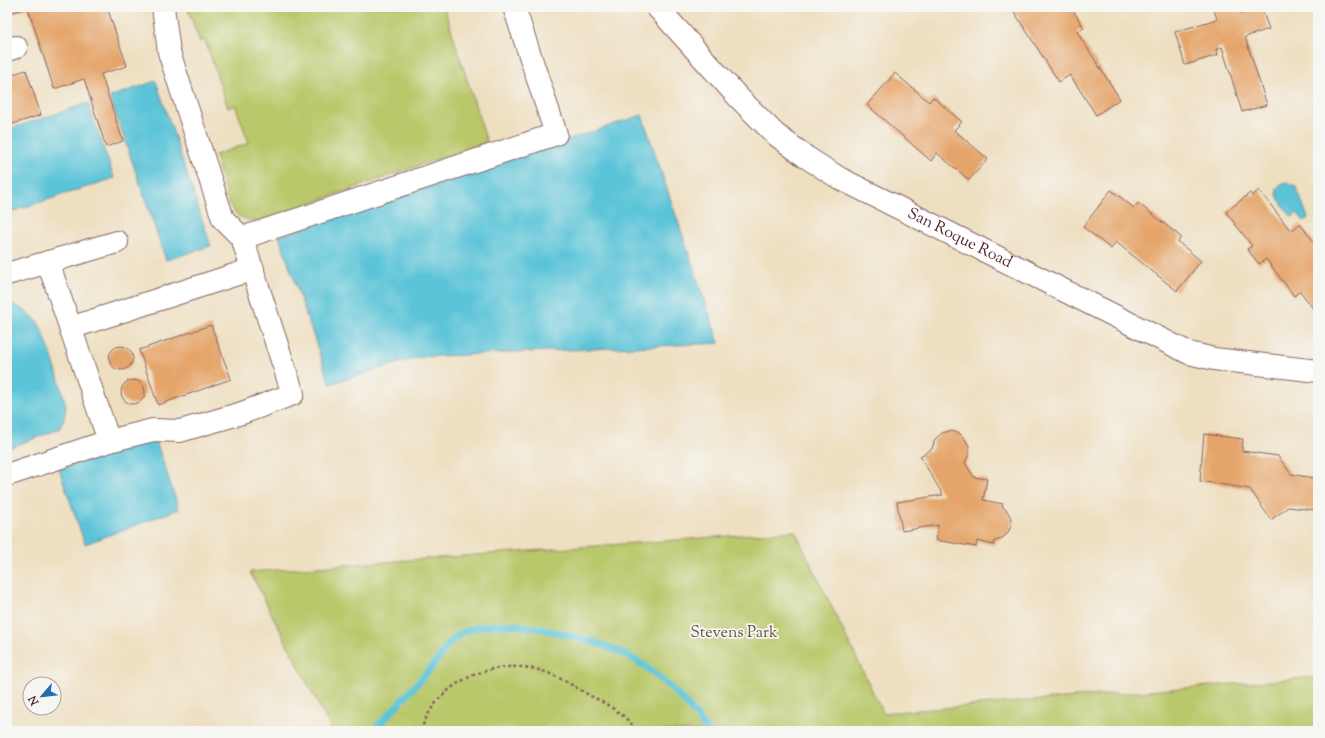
<svg xmlns="http://www.w3.org/2000/svg" width="1325" height="738" font-family="'Sorts Mill Goudy',serif">
<rect width="100%" height="100%" fill="#f6f6f2"/>
<filter id="ink" filterUnits="userSpaceOnUse"><feTurbulence type="fractalNoise" baseFrequency=".025" numOctaves="2"/><feDisplacementMap in="SourceGraphic" scale="8" xChannelSelector="R" yChannelSelector="G"/><feConvolveMatrix kernelMatrix="1 2 1 2 8 2 1 2 1" color-interpolation-filters="sRGB"/></filter>
<filter id="wash" filterUnits="userSpaceOnUse"><feTurbulence type="fractalNoise" baseFrequency=".012" numOctaves="4" result="noise"/><feDisplacementMap in="SourceGraphic" scale="16" xChannelSelector="R" yChannelSelector="G"/><feGaussianBlur stdDeviation="0.9" result="paint"/><feColorMatrix in="noise" values="0 0 0 0 0 0 0 0 0 0 0 0 0 0 0 0 0 1.4 0 .05"/><feComposite in="paint" operator="in"/></filter>
<g filter="url(#wash)">
<rect width="100%" height="100%" fill="#eedfc1"/>
<path fill="#b9c86b" stroke="#82744b" d="M 187,7 L 444,7 L 487,142 L 259,221 C 249,221 238,218 232,209 C 226,199 219,168 215,155 L 249,143 L 235,105 L 228,108 L 205,40 L 200,42 Z
M 795,531 L 883,713 L 1318,677 L 1318,731 L 332,731 L 250,572 Z"/>
<path fill="#5bc4d8" stroke="#527282" d="M 156,81 L 211,246 L 166,260 L 110,97 Z
M 88,103 L 114,178 L 7,213 L 7,130 Z
M 642,115 L 719,343 L 419,357 L 330,384 L 279,236 Z
M 1287,182 L 1296,186 L 1308,218 L 1304,221 L 1297,213 L 1292,217 C 1284,207 1265,187 1287,182 Z
M 7,303 C 17,305 29,312 36,320 C 45,330 63,391 66,407 L 64,419 L 59,429 L 7,449 Z
M 155,438 L 179,509 L 85,544 L 59,469 Z"/>
<g fill="none" stroke-linecap="round" stroke-linejoin="round">
<path stroke="#5bc4d8" stroke-width="7" d="M 373,731 C 394,709 415,687 434,664 C 445,652 447,641 462,633 C 486,621 517,624 542,629 C 568,635 594,641 618,651 C 651,665 688,701 707,731"/>
</g>
<g id="blocks">
<path fill="#e5a469" d="M 7,7 L 107,7 L 127,66 L 101,74 L 123,141 L 106,147 L 84,79 L 54,89 L 28,8 L 7,14 Z
M 1011,7 L 1071,7 L 1084,28 L 1077,32 L 1120,99 L 1096,115 L 1070,75 L 1059,82 Z
M 1213,7 L 1238,7 L 1240,13 L 1261,7 L 1269,29 L 1245,37 L 1267,105 L 1242,112 L 1222,47 L 1216,49 L 1218,55 L 1185,65 L 1175,32 L 1217,19 Z
M 26,70 L 41,115 L 7,126 L 7,76 Z
M 895,73 L 929,102 L 933,97 L 962,122 L 954,130 L 988,159 L 969,180 L 937,153 L 931,161 L 867,105 Z
M 1111,190 L 1134,208 L 1138,203 L 1181,237 L 1178,242 L 1201,261 L 1177,291 L 1116,242 L 1111,249 L 1083,227 Z
M 1259,190 L 1291,231 L 1300,224 L 1318,247 L 1318,315 L 1300,291 L 1294,296 L 1266,259 L 1259,264 L 1247,249 L 1252,246 L 1226,212 L 1250,193 L 1252,196 Z
M 211,325 L 231,379 L 158,405 L 139,350 Z
M109 358a12 12 0 1 1 24 0a12 12 0 1 1-24 0Z
M121 392a12 12 0 1 1 24 0a12 12 0 1 1-24 0Z
M 950,431 L 959,433 L 965,439 L 969,446 L 969,455 L 965,463 L 974,477 L 987,479 L 983,500 L 1003,504 L 1002,506 L 1007,511 L 1011,518 L 1011,527 L 1007,534 L 1001,539 L 995,541 L 994,545 L 977,541 L 976,547 L 936,540 L 938,525 L 902,531 L 897,502 L 943,495 L 920,456 L 932,449 L 935,439 L 942,433 Z
M 1204,434 L 1243,439 L 1242,451 L 1278,456 L 1291,474 L 1318,479 L 1315,510 L 1288,507 L 1271,520 L 1250,489 L 1200,481 Z"/>
</g>
</g>
<g filter="url(#ink)">
<use href="#blocks" fill-opacity="0" stroke="#836260" stroke-width="1"/>
<g fill="none" stroke-linecap="round" stroke-linejoin="round">
<defs>
<g id="minor">
<path d="M 163,7 L 169,52 L 223,219 L 242,238 L 556,134 L 514,7"/>
<path id="s1" d="M 657,7 L 738,97 L 775,134 L 806,157 L 839,178 L 1189,353 L 1214,359 L 1318,371"/>
<path d="M 7,50 L 16,47"/>
<path d="M 48,262 L 109,441"/>
<path d="M 7,274 L 117,242"/>
<path d="M 70,328 L 253,269"/>
<path d="M 7,475 L 109,441 L 153,430 L 180,431 L 242,413 L 293,394 L 242,238"/>
</g>
</defs>
<use href="#minor" stroke="#836260" stroke-width="24"/>
<path stroke="#836260" stroke-width="2.5" stroke-dasharray="3 3" stroke-linecap="butt" d="M 421,731 C 435,683 493,657 539,670 C 557,675 573,686 589,695 C 605,703 627,715 637,731"/>
<use href="#minor" stroke="#fff" stroke-width="22"/>
</g>
</g>
<g text-anchor="middle" dominant-baseline="central" stroke-width="3.5" stroke-linejoin="round" paint-order="stroke">
<g font-size="16" fill="#4a1f2b" stroke="#f6f6f2">
<text stroke="none"><textPath href="#s1" startOffset="386">San Roque Road</textPath></text>
</g>
<g font-size="16" fill="#6b523e" stroke="#f6f6f2">
<text x="734" y="633">Stevens Park</text>
</g>
</g>
<rect width="1325" height="738" fill="none" stroke="#f6f6f2" stroke-width="24"/>
<g transform="translate(42 696) rotate(242)"><circle r="19" fill="#f6f6f2" stroke="#b1a0a2"/>
<path d="M0-3L7 15L0 10L-7 15Z" fill="#1f6fb2"/>
<text y="-6" font-size="11" font-weight="bold" text-anchor="middle" fill="#4a1f2b">N</text>
</g>
</svg>
